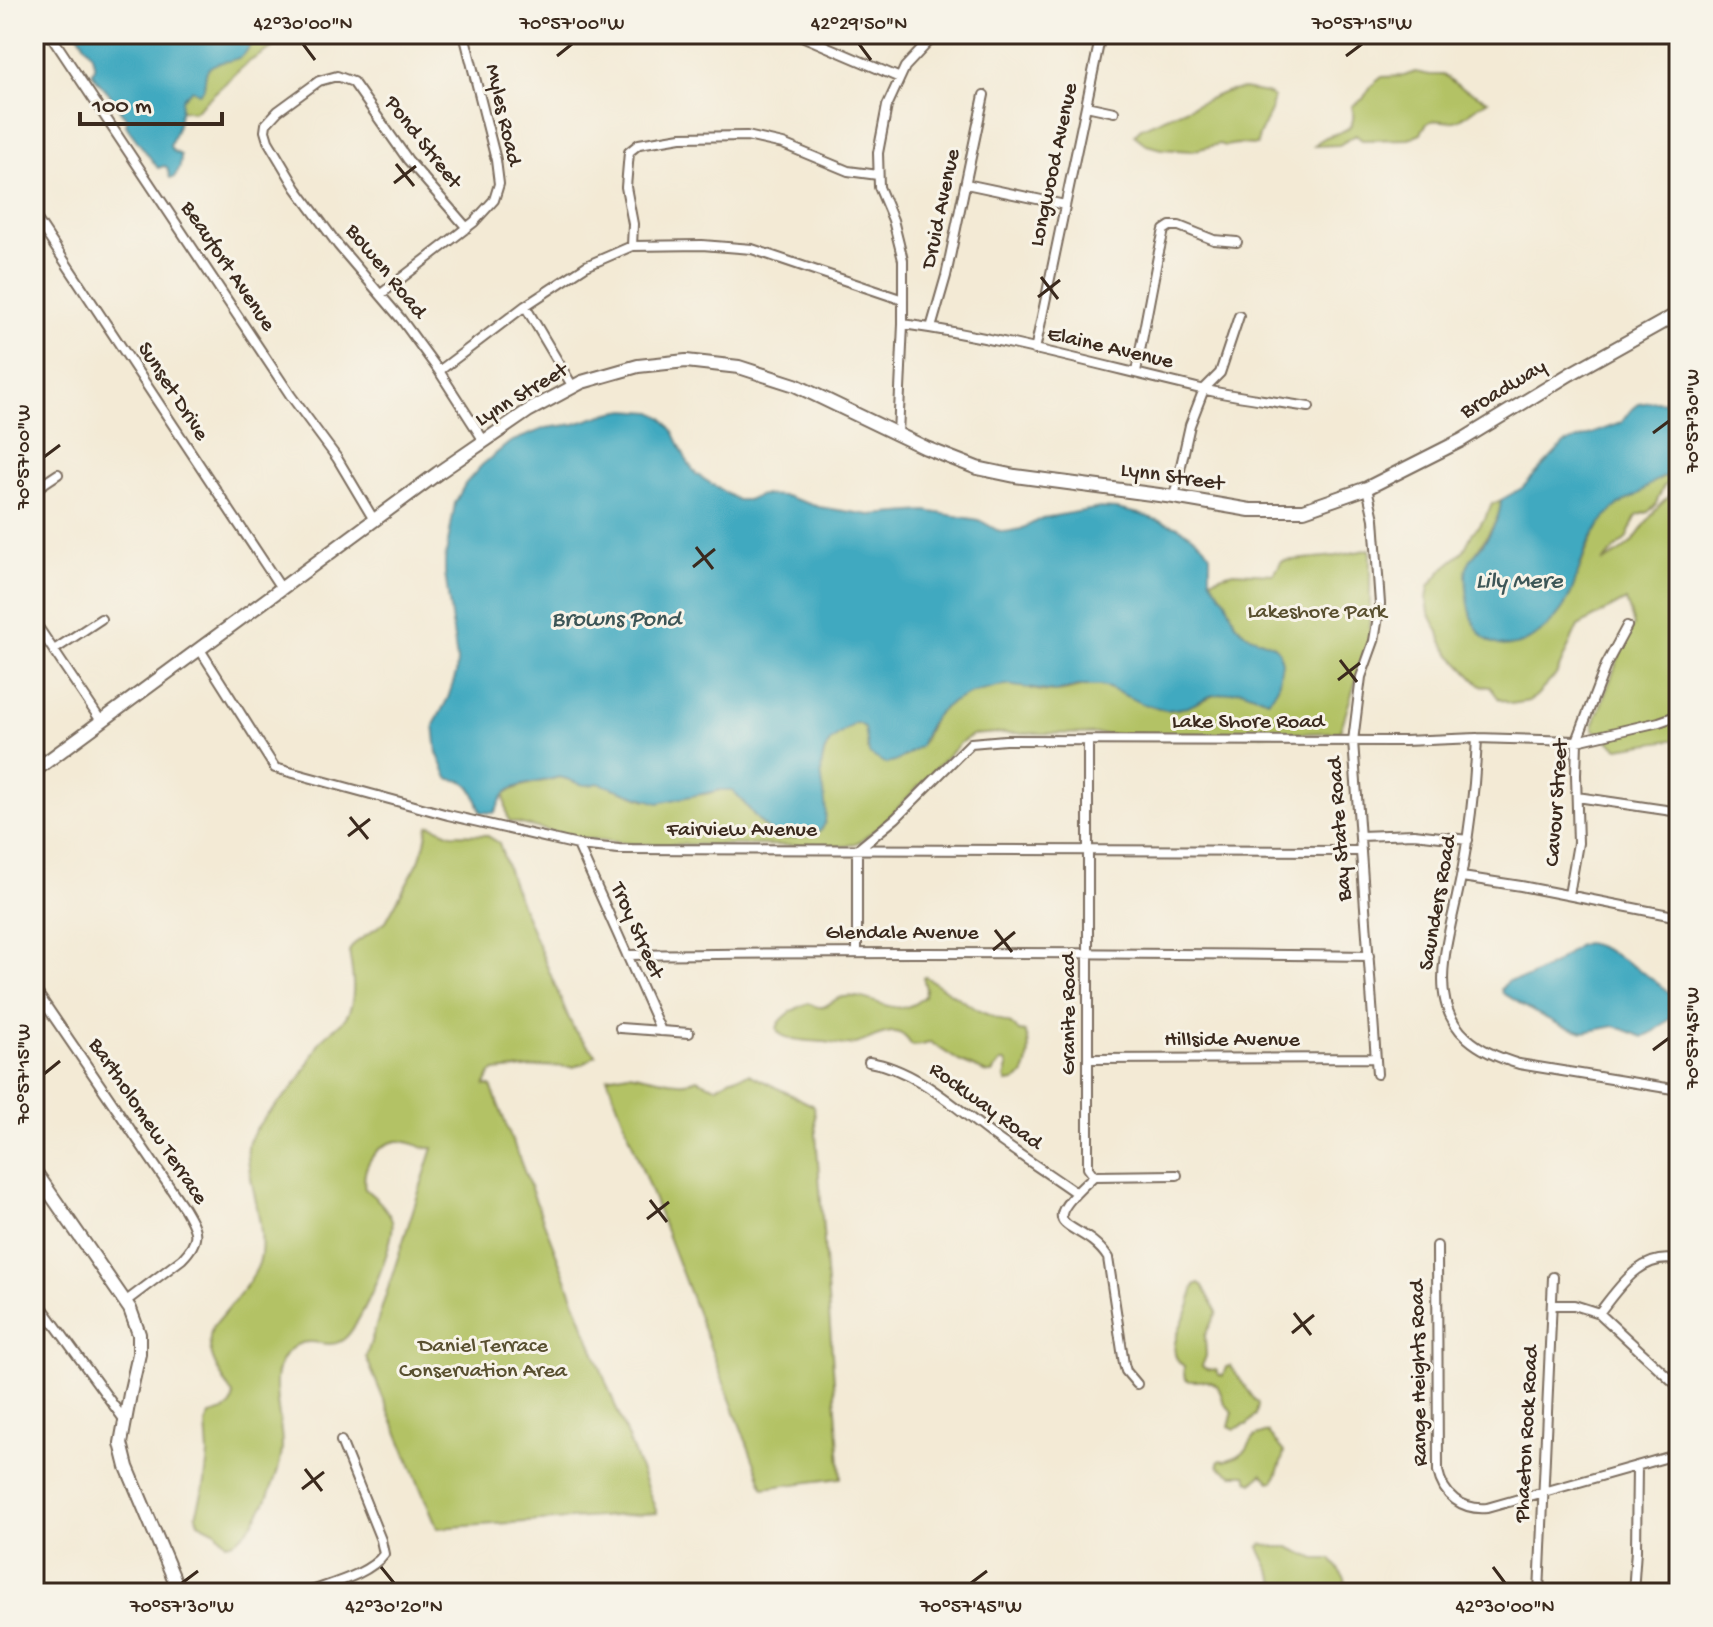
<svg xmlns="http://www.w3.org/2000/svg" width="1713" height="1627" font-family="'Gochi Hand',sans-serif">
<rect width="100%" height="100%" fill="#f7f3e8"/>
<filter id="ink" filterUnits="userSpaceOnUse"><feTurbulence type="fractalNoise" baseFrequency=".0125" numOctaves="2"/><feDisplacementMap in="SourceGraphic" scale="16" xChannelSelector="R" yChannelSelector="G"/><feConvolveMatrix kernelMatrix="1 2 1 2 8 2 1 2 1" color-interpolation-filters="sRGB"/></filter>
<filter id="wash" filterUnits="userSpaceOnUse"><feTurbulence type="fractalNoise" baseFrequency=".006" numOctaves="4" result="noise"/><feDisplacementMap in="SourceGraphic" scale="32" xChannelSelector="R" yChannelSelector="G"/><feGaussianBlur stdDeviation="1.8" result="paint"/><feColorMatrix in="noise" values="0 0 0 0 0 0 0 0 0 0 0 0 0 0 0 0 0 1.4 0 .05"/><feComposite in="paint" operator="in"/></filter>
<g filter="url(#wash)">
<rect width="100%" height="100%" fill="#f3ead5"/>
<path fill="#b3c265" stroke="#777642" stroke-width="2" d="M 131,34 L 295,34 L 247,63 L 194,112 L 181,110 Z
M 1415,72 L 1430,75 L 1444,75 L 1460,87 L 1488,100 C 1478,106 1469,114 1460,119 C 1444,128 1430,109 1421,134 L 1409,139 L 1362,140 L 1356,135 L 1339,145 L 1314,146 C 1329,127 1360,140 1352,106 L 1363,99 L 1371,86 L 1382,77 L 1404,76 Z
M 1244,89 C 1253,92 1268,90 1273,98 L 1271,111 L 1259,135 L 1257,145 L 1237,144 L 1225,146 L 1219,144 L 1192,151 L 1161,149 L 1147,145 L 1134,135 L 1141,128 L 1225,92 Z
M 1678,471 L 1675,477 L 1663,487 L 1655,506 L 1648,512 L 1638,515 L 1635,519 L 1626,539 L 1602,562 C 1611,558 1622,551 1630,544 C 1648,525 1654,503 1679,491 L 1679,739 L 1618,748 L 1594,730 L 1593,726 L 1622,649 L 1634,625 L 1626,600 L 1578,626 L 1556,675 L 1536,696 L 1529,701 L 1511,704 L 1499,699 L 1490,687 L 1481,686 L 1451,655 L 1441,640 L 1439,632 L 1429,613 L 1427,599 L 1429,586 L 1444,568 L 1463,552 L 1473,532 L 1485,519 L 1492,504 L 1501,500 C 1501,531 1466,550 1467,582 C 1467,597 1471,609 1476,623 C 1481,636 1489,643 1502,645 C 1514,647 1527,642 1536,634 C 1550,624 1564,610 1571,593 C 1582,565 1589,533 1610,511 C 1618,504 1627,501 1636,495 C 1641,492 1645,488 1650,484 C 1659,479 1669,476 1678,471 Z
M 1370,549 L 1370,635 L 1340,732 L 1243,735 L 996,733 L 972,735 L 960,743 L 887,819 L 861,841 L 847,846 L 633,844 L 573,837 L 509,821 C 506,812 506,804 504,795 C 521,782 541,784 559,777 C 574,780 583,789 598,782 L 646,800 L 706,794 L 720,790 L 733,790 C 745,803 763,831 780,837 C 791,841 808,835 819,832 C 820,810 815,752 834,738 C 840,733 848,729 855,723 L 860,724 L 865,728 L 868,742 L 867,750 L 904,757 C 910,751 918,749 923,741 C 928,732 929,723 937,714 C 953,697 985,684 1009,685 C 1024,686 1037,692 1052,692 C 1069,693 1082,683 1100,686 C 1124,690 1143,709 1169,710 C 1195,710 1213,689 1239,690 C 1248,691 1259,697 1268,700 L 1278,687 L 1282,662 L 1279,651 L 1275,646 L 1247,635 L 1235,623 L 1226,601 L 1210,579 L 1233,572 L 1274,574 L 1282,561 L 1337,556 Z
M 431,825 L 451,834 L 486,835 L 499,843 L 513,885 L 569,1019 L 575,1031 L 596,1055 L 583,1064 L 573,1067 L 545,1066 L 495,1071 L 491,1073 L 485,1085 L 491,1086 L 657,1513 L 437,1528 L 366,1357 L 433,1148 C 422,1149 409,1140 397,1141 C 374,1145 361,1168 365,1189 C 376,1198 387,1207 392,1221 C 397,1240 360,1328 344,1339 C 332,1348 322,1342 309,1342 C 289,1342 277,1363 276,1380 C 275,1403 282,1425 282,1447 C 282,1472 254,1541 226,1543 L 216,1531 L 198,1522 L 196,1516 L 205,1482 L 208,1454 L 206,1424 L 210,1415 C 222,1412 235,1409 233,1395 C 221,1375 203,1352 212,1328 C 226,1310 252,1283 259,1263 C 267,1238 254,1198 250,1172 C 248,1162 246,1151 249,1142 C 258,1119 281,1103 295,1085 C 306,1072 311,1056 320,1042 C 327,1032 339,1027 346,1017 C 358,999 352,970 349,951 L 354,944 L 386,921 L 419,861 L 425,843 L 428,826 Z
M 923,977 L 926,977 L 979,1011 L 1011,1024 L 1019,1031 L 1025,1032 C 1031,1042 1030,1070 1020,1078 C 1016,1082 1012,1081 1007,1082 L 1005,1078 L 1008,1066 L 1006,1062 L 1001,1062 L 992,1073 L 987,1073 L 959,1061 L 930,1042 L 923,1045 L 912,1046 C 907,1038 902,1032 893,1032 C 877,1032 865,1044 850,1045 C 842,1046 833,1043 825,1042 C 811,1041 755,1041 787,1015 C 793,1010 801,1006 809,1003 C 827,1014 827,1000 843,997 C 874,992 898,1025 925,995 L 926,989 Z
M 628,1073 C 648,1075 680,1088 697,1079 L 716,1087 L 732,1078 L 749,1074 L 814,1106 L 841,1478 L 764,1488 L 607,1077 Z
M 1199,1283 L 1203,1286 L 1217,1312 L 1205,1335 L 1206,1356 L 1202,1366 L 1207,1369 L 1216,1370 L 1219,1375 L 1223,1376 L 1226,1367 L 1230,1366 L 1258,1404 L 1256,1415 L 1247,1425 L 1244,1425 L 1235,1429 L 1229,1426 L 1233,1412 C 1230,1409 1226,1406 1224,1402 C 1220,1395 1221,1385 1211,1382 C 1198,1377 1182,1390 1184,1366 C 1162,1353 1184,1322 1190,1304 C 1192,1297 1191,1292 1195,1285 Z
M 1267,1432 L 1284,1452 L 1283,1457 L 1274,1481 L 1270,1482 L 1262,1473 L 1253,1483 L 1249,1481 L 1246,1475 L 1233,1475 L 1219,1467 L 1218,1463 L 1220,1460 L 1225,1461 L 1238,1456 L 1246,1450 L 1254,1437 Z
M 1262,1544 L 1276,1547 L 1289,1547 L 1315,1559 L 1331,1559 L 1345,1579 L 1347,1593 L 1281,1593 L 1261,1552 L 1259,1547 Z"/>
<path fill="#40a9c0" stroke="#3e6a6f" stroke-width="2" d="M 78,34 L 256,34 C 251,41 249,51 242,56 C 233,63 212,60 207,71 C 204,77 206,84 203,90 L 199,93 L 192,89 L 182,99 L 178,125 L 170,146 L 173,151 L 181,155 C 181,164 180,171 173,178 L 170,178 L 167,167 L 164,166 L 158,168 L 129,130 L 126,125 L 127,118 C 118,111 116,103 110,95 C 103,87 96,81 92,72 L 95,68 L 92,55 Z
M 1679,394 L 1679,471 C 1670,475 1659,478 1651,484 C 1646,487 1642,492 1637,495 C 1626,501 1615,505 1607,516 C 1600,524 1592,536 1587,546 C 1581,561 1577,578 1571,593 C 1560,620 1522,658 1491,642 C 1469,631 1467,596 1466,575 C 1466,561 1475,555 1483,544 C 1492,531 1501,516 1501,500 L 1522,488 L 1564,444 L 1621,423 L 1630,411 L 1639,404 L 1656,401 L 1668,402 Z
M 626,410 L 653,412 L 663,418 L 673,431 L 687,461 L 696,474 L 737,500 L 747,500 L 761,495 L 785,496 L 819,507 L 870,515 L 926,511 L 979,520 L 997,530 L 1005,532 L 1021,529 L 1043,518 L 1100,508 L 1117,509 L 1139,514 L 1178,527 L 1191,535 L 1205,546 L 1210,555 L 1210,579 L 1226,601 L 1235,623 L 1247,635 L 1273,645 L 1279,651 L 1282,662 L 1278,687 L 1273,695 L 1268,700 L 1241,690 L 1210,696 L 1188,707 L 1167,710 L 1143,704 L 1109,688 L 1100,686 L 1078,686 L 1056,692 L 1006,685 L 969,694 L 950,703 L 938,713 L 929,725 L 920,746 L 895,762 L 886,764 L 869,754 L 865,728 L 860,724 L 855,723 C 843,733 829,738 824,753 C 816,776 829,799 825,822 C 823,832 816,833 807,835 C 763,844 759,815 732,790 L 720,790 L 658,803 L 598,783 C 581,789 575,780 559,777 C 545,782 513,783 504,795 C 500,800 498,808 494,813 L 481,812 C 477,802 474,785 462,781 C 457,780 453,780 448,778 L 437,753 L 434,725 L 448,698 L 456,674 L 457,661 L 445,573 L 445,560 L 455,503 L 465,484 L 482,465 L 510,442 L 546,428 L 575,424 L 609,413 Z
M 1585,943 C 1607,945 1662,985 1679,1001 L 1679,1011 L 1655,1031 L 1643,1037 L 1615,1026 L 1584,1032 L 1562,1026 L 1534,1012 L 1503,993 L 1501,989 L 1508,981 L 1528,978 L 1554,964 L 1577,946 Z"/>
</g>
<g filter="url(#ink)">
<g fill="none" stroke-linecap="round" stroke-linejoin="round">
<defs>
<path id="street" d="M 50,34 L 291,396 L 337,458 L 374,520
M 586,34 L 619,34
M 797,34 L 900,78
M 1086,106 L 1114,112
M 966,184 L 1065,205
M 34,215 L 281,588
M 467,228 L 408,160 L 353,82 L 337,76 L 319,81 L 278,111 L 266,124 L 265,131 L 268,141 L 296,188 L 338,245 L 401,319 L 439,371 L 484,441
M 632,246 L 633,224 L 626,187 L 629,152 L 639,144 L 681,137 L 747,136 L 783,144 L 848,171 L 878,175
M 381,294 L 474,222 L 494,200 L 499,184 L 496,160 L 464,34
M 525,306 L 573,387
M 903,324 C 1004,338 1102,366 1201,389 C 1237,397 1273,401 1309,407
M 931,328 L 946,276 L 984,95
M 1035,350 L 1101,34
M 439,371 L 525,306 L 586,266 L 632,246 L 702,245 L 752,249 L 903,300
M 1136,372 L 1158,256 L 1164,230 L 1170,226 L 1179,226 L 1214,240 L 1237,242
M 898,434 L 903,324 L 903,260 L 893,220 L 879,187 L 878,153 L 887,106 L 905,67 L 936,34
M 1367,488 L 1374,519 L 1380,604 L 1374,641 L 1361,677 L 1353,741 L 1377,1074
M 34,490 L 58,474
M 1174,497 L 1190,425 L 1204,389 L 1220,373 L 1239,316
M 34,621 L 101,721
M 199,648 L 275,768 L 448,815 L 578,845 L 619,849 L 1361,851
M 54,650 L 101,619
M 1477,738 C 1475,784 1470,828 1462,872 C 1447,955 1408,1032 1519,1064 L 1679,1090
M 1088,741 L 1088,1168 L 1094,1176 C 1027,1236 1081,1216 1108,1258 L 1124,1364 L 1126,1371 L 1137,1384
M 1577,797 L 1679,812
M 1360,836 L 1414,834 L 1468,840
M 578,845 L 661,1031
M 1462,877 L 1521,886 L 1679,917
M 1569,895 L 1578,843 L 1576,775 L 1577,741 L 1606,665 L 1627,626
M 857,952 L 857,850 L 896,818 L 971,743 L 1005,740 L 1404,741 L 1477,738 L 1577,741 L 1659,722 L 1679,715
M 627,955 C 874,951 1121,953 1369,956
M 34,988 L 184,1208 C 197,1230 202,1239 182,1259 L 125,1302
M 620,1028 L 689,1033
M 1088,1059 L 1376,1058
M 869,1062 C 916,1069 957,1109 995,1137 C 1021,1156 1049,1174 1076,1193
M 1094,1176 L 1177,1175
M 1437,1246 L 1438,1471 C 1443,1496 1462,1510 1487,1508 L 1679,1454
M 34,1296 L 125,1421
M 1552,1305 L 1574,1305 L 1599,1313 L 1679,1387
M 1599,1313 C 1619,1288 1641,1251 1679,1261
M 306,1593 C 329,1584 369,1575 384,1554 L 381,1540 L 341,1441
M 1539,1593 L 1553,1277
M 1633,1593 L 1636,1550 L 1637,1466"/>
<path id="secondary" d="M 34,771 L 438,473 L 528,411 L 582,382 L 638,366 L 686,361 L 739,367 L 795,385 L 926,448 L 977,468 L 1015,476 L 1174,497 L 1250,510 L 1304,510 L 1367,488 L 1462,440 L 1570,374 L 1679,313
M 34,1170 L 130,1309 L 139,1334 L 139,1354 L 130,1394 L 121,1443 L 127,1467 L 180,1593"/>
</defs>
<use href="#street" stroke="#7b6d5e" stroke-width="12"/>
<use href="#secondary" stroke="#7b6d5e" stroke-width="16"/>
<use href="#street" stroke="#fff" stroke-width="8"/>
<use href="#secondary" stroke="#fff" stroke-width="12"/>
</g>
</g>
<path fill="none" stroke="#3b2a1e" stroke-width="3" d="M 303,44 L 315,60M 859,44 L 871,60M 557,56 L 572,44M 1346,56 L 1362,44M 396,164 L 414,186M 394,183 L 416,166M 1041,277 L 1058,299M 1038,297 L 1060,280M 1653,433 L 1669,421M 44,457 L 60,445M 696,547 L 713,569M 693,567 L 715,549M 1340,660 L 1357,682M 1338,680 L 1360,663M 350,817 L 368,839M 348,836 L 370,819M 995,930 L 1012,952M 993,950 L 1015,932M 1653,1050 L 1669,1038M 44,1074 L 60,1061M 650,1200 L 667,1222M 647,1219 L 669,1202M 1294,1313 L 1311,1335M 1292,1333 L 1314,1315M 305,1469 L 322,1491M 302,1489 L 324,1472M 381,1567 L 394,1583M 1493,1567 L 1505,1583M 182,1583 L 198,1571M 971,1583 L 987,1571"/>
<g text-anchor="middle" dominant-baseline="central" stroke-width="6" stroke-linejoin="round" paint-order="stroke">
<g font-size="22" fill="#3b2a1e" stroke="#f7f3e8">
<text transform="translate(502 115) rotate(77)">Myles Road</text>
<text transform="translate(422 143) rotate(52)">Pond Street</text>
<text transform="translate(1055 165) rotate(-78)">Longwood Avenue</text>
<text transform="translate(942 209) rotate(-78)">Druid Avenue</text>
<text transform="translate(227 267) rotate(56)">Beaufort Avenue</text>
<text transform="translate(385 272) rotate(51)">Bowen Road</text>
<text transform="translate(1110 349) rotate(13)">Elaine Avenue</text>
<text transform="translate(1504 390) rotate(-31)">Broadway</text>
<text transform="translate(172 392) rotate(57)">Sunset Drive</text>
<text transform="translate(522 396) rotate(-31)">Lynn Street</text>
<text transform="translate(1172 478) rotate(8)">Lynn Street</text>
<text x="1248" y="723">Lake Shore Road</text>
<text transform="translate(1558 803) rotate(-86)">Cavour Street</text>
<text transform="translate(1341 829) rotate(-94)">Bay State Road</text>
<text x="742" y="831">Fairview Avenue</text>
<text transform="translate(1439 903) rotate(-80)">Saunders Road</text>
<text transform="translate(636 931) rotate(66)">Troy Street</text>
<text x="902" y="934">Glendale Avenue</text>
<text transform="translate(1070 1014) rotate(-90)">Granite Road</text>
<text x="1232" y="1041">Hillside Avenue</text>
<text transform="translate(985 1107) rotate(36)">Rockway Road</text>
<text transform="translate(147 1122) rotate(56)">Bartholomew Terrace</text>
<text transform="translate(1420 1373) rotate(-91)">Range Heights Road</text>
<text transform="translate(1528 1434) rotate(-87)">Phaeton Rock Road</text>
</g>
<g font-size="22" fill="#595030" stroke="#f7f3e8">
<text x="1317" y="613">Lakeshore Park</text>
<text x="483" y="1347">Daniel Terrace<tspan x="483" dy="25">Conservation Area</tspan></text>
</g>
<g font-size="24" font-style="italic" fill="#3d5657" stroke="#f7f3e8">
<text x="1519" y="582">Lily Mere</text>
<text x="616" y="620">Browns Pond</text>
</g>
</g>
<rect width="1713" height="1627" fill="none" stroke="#f7f3e8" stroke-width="88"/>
<path d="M80 112v12h142v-12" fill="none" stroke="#3b2a1e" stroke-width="4"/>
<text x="92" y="112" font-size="24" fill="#3b2a1e" stroke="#f7f3e8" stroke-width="6" paint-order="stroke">100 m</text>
<rect x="44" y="44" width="1625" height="1539" fill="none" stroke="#3b2a1e" stroke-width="3"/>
<g font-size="20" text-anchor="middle" fill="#3b2a1e">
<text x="303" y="29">42°30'00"N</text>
<text x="572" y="29">70°57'00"W</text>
<text x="859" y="29">42°29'50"N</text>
<text x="1362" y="29">70°57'15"W</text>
<text transform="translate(1691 421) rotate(-90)" y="7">70°57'30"W</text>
<text transform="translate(22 457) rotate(-90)" y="7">70°57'00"W</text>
<text transform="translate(1691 1038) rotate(-90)" y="7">70°57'45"W</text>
<text transform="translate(22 1074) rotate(-90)" y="7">70°57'15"W</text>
<text x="182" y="1612">70°57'30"W</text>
<text x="394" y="1612">42°30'20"N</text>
<text x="971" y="1612">70°57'45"W</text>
<text x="1505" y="1612">42°30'00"N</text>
</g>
</svg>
